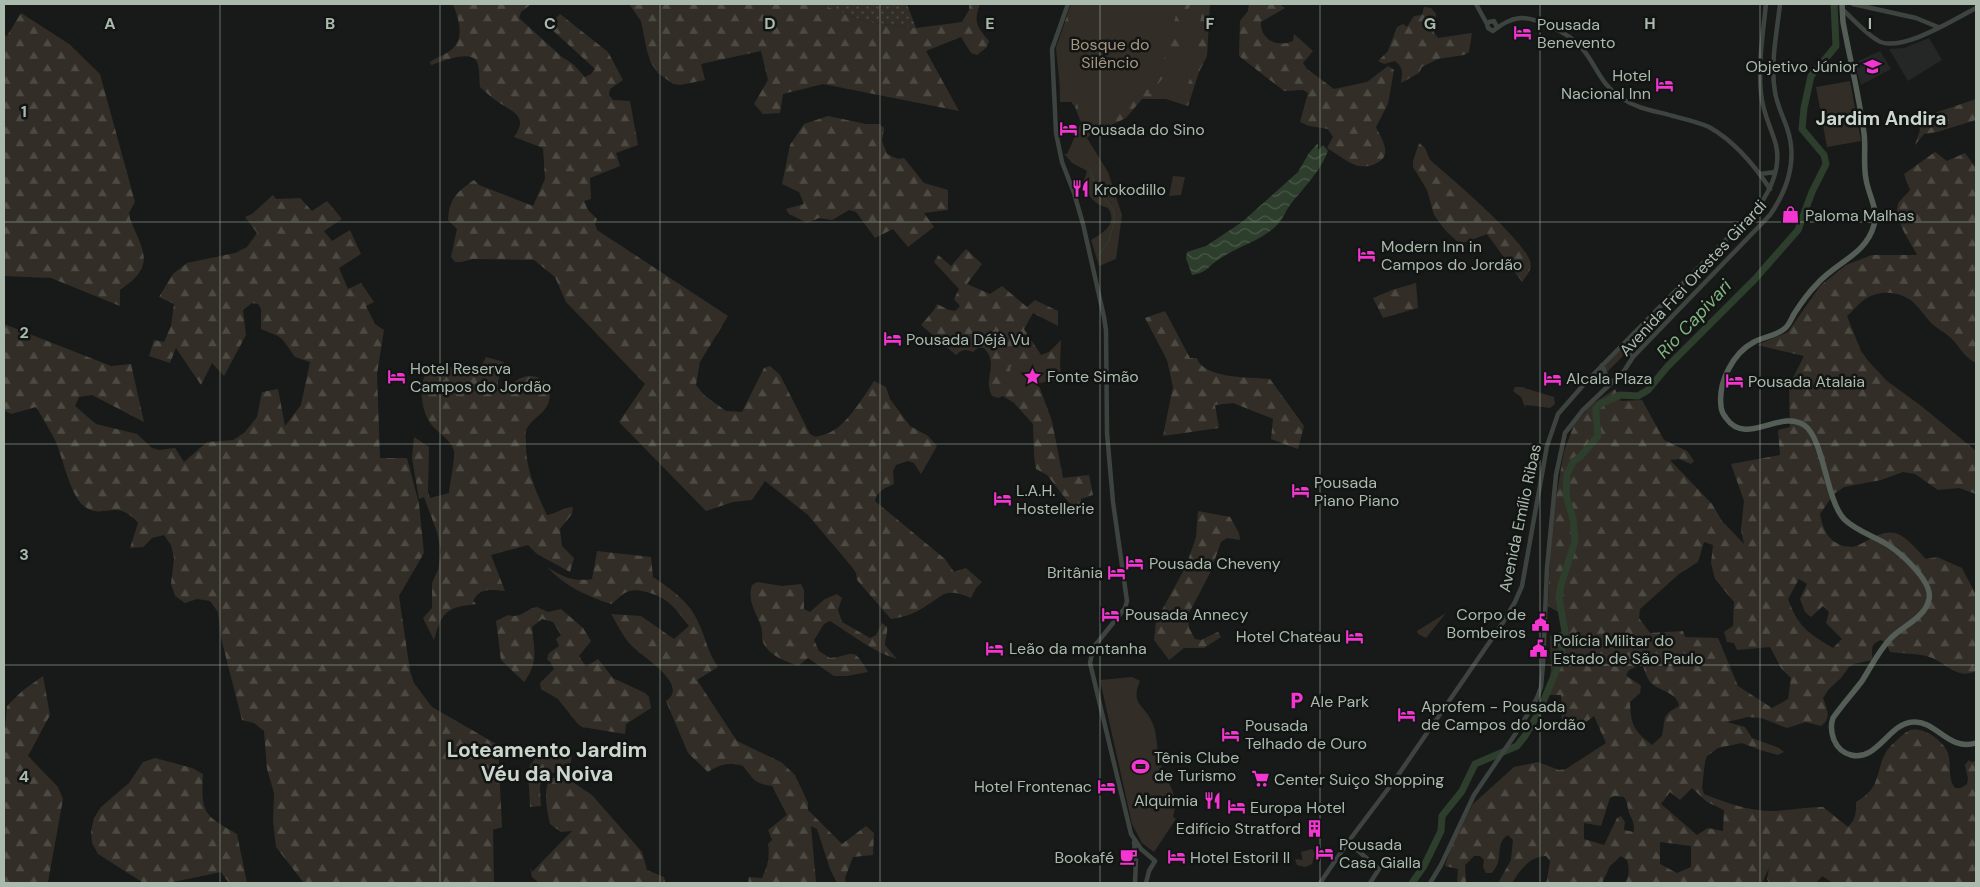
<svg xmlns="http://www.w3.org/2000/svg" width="1980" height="887" font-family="'DM Sans',sans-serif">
<defs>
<pattern id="grass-dots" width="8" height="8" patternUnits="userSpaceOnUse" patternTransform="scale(1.25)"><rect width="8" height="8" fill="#322e27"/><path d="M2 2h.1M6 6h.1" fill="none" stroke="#4d4a44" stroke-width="1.8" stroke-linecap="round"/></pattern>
<pattern id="forest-firs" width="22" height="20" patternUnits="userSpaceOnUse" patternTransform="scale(1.25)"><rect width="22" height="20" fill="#322e27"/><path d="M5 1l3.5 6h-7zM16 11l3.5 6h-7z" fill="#4d4a44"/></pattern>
<pattern id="water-waves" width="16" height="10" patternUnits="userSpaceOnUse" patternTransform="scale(1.25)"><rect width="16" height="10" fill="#2e3e2d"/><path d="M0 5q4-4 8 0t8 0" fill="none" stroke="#4a5849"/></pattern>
</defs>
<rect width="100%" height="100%" fill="#181a19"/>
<path fill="#242725" d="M 1929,38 L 1942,60 L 1908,81 L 1889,49 L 1904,48 Z
M 1880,51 L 1891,69 L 1861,85 L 1854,63 Z"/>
<path fill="url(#grass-dots)" d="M 820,4 L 907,4 L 916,28 L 867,22 Z"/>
<path fill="url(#forest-firs)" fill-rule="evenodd" d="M 453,4 L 531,4 L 521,12 L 519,18 L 562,57 L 573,64 L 585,77 L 591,74 L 595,69 L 548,26 L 560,14 L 608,52 L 623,80 L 610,89 L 609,95 L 613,100 L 630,101 L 638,145 L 616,153 L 620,166 L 590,178 L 591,199 L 584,201 L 588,210 L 597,219 L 595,224 L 597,230 L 728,316 L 700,362 L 696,385 L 704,395 L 726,411 L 742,412 L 764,368 L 770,366 L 780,375 L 810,434 L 816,437 C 821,435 829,434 834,430 C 848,422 865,395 874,381 L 886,387 L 890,399 L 910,426 L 928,436 L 937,446 L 921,474 L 914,463 L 908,461 L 896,465 L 893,471 L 894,484 C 885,488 877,491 875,501 L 945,559 L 954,572 L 966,568 L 982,582 L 976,588 L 971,598 C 943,586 943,597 921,609 C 912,615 902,617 891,619 L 857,580 L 856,573 L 852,567 L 808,515 L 765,481 L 752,500 L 733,502 L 706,511 L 619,422 L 645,384 L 566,302 L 555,277 L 534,260 L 473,259 L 461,262 L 455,262 L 451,257 L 457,229 L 448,220 C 450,197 456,193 474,180 L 479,185 L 533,206 L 545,179 L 543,148 L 514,137 C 529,116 513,112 498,102 C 492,98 486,92 480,87 C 479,80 480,69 477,62 C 471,49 441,62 431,65 L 430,62 C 437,57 445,55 451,50 C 466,38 458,18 453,4 Z
M 629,4 L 820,4 L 867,22 L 916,28 L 962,22 L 969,10 L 969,4 L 980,4 C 973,22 977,27 989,41 L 987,47 L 977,55 L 971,53 L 961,37 L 926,51 L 959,111 L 823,84 L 783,94 L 780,113 L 763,114 L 754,104 L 768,80 L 761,51 L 701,64 L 705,80 L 680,85 L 673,84 L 658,73 L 651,63 L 647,51 L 641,21 Z
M 1071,4 L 1210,4 L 1207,56 L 1199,72 L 1188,106 L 1166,99 L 1142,99 L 1126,118 L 1109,126 L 1102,136 L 1080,120 L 1075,107 L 1060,87 L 1056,48 Z
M 1249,4 L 1279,4 L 1285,8 L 1261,22 C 1260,40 1278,48 1293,41 L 1294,34 L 1313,51 L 1303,63 L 1307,69 L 1334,89 L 1367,82 L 1388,66 L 1394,70 L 1388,104 L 1376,127 C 1382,140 1394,156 1375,164 C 1371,166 1364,167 1359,166 C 1349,164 1337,154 1327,148 L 1333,137 L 1328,129 L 1309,126 L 1300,122 L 1308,93 L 1303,90 L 1284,91 L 1239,56 L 1240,21 L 1248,11 Z
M 1424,7 L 1431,8 L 1436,14 L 1434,33 L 1438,38 L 1472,33 L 1469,52 L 1464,55 L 1438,59 L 1422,67 L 1419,73 L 1401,83 C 1402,74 1404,67 1395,61 L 1384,64 L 1378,61 L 1388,51 L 1397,27 L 1403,24 L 1407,27 L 1414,16 L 1422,15 Z
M 21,13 L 69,44 L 100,74 L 135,202 L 129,213 L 130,219 C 144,253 156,266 120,290 L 120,306 L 51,278 L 4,276 L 4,35 L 7,36 Z
M 1976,99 L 1976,120 L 1937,132 L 1924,134 L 1915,145 L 1920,130 L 1917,119 Z
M 828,116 L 866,124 L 879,124 L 884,128 L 882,141 L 887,154 L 898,159 L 904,158 L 924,183 L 948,190 L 948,210 L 924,213 L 934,227 L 908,247 L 893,229 L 875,238 L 856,212 L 849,210 L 832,220 L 819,218 L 807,223 L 789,214 L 786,209 L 804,204 L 799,192 L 782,184 L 790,145 L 804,124 Z
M 1419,143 L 1425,148 L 1430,160 C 1451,178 1523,239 1530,261 C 1533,269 1526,276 1522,282 L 1487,234 L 1460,244 L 1445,230 L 1434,215 L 1427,190 L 1413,167 L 1413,161 Z
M 1935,152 L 1947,161 L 1965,153 L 1976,168 L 1976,363 C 1966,358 1961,350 1954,341 C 1947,333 1937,329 1930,322 C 1925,316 1920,309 1915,304 C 1902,291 1879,289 1864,300 C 1858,304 1853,311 1847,316 L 1861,351 L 1869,362 L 1887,381 L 1920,405 L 1976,451 L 1976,494 L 1959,488 L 1938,490 L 1915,474 L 1903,472 L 1881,480 L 1844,487 L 1834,494 L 1820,514 C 1823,529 1828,542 1844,546 C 1846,546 1850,547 1852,547 C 1868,544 1881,526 1900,535 C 1908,539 1920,553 1926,559 L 1937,557 L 1962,568 L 1976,595 L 1976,671 C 1955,681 1945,660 1926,656 C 1915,653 1902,654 1890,652 L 1886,643 L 1881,640 C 1869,644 1873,650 1872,660 L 1854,664 L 1849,667 L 1841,678 L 1828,690 L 1823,698 C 1827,710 1832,718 1821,726 L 1806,722 L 1787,728 L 1761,718 L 1748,717 L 1727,722 L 1745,727 L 1752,738 L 1779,748 L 1784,752 L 1778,755 L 1760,750 L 1742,743 L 1718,748 L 1707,756 L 1705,762 L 1702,788 L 1704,794 C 1727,803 1751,812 1776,811 C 1791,810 1807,807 1823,807 L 1848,827 C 1856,819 1856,813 1856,802 C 1864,797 1871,792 1875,783 C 1879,774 1880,763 1885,754 C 1887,749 1893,744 1897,740 C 1901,737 1905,732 1910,730 C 1920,726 1937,737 1943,745 C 1955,758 1945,775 1955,788 L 1961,788 L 1967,784 L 1968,778 L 1965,765 L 1969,760 L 1971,762 L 1976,761 L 1976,883 L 1833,883 L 1822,876 L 1816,883 L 1769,883 L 1767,879 L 1769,868 L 1762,883 L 1625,883 C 1630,876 1629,868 1627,860 L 1621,856 L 1610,866 L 1602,883 L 1545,883 L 1547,880 L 1550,861 L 1546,856 C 1530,856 1519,871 1512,883 L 1498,883 L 1511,860 L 1513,840 L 1508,835 C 1497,842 1501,851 1498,862 C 1497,866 1494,870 1492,873 L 1486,873 L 1483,867 L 1484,860 L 1480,856 L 1474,856 L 1465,865 L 1466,883 L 1457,883 L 1458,869 L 1445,866 L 1451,847 L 1473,804 L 1514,767 L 1538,762 L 1559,770 L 1566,769 L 1606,743 L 1594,716 L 1573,732 L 1562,721 L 1561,695 L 1547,695 L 1551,670 L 1550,636 L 1563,631 L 1563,625 L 1560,613 L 1548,606 L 1551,528 L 1564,451 L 1574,425 L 1591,405 L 1615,389 L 1621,401 L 1642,400 L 1664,440 L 1687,451 L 1694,461 L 1691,464 L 1679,459 L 1670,460 L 1712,504 L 1722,521 L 1744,544 L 1741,530 L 1744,501 L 1731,464 L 1780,455 L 1778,430 L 1790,427 L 1789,386 L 1804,356 L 1757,345 L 1788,332 L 1820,286 L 1846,265 L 1872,255 L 1917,255 C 1911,242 1891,217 1899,202 C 1902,198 1907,194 1910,190 L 1904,174 ZM 1704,542 L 1713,545 L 1711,563 L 1715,579 L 1734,602 L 1733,626 L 1724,632 L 1727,642 L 1734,643 L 1737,650 L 1770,647 L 1781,668 L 1791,678 L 1788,699 L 1772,708 L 1738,686 L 1718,638 L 1685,637 L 1683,631 L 1650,633 L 1639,618 L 1640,609 L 1679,574 L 1698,562 ZM 1799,579 L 1807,584 L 1800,599 L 1805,612 L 1811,617 L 1823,606 L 1829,612 L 1826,623 L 1842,639 L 1833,648 C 1808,633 1798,627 1788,599 ZM 1642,664 C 1645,671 1647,679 1651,683 C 1661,692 1677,692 1679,706 L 1669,712 L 1665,717 L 1662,736 L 1652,745 C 1633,730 1631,725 1630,702 L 1640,693 L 1641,686 C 1636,681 1631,680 1626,675 L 1629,670 ZM 1692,788 L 1707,802 L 1724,810 L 1723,831 L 1708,828 L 1697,835 L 1661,804 L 1670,792 L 1680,800 ZM 1615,796 L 1624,797 C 1628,802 1627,807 1629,813 C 1633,821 1634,822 1634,832 L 1624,830 L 1625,822 L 1621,816 L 1617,818 L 1604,845 L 1584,839 L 1584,823 L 1601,826 L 1610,798 ZM 1660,842 L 1691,846 L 1691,867 L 1677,873 L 1660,864 Z
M 273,195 L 276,199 L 300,198 L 312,211 L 327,201 L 342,219 L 324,231 L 332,241 L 350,230 L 361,254 L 339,268 L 348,289 L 361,283 L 374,302 L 366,306 L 375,324 L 384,330 L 377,374 L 380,458 L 407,458 L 419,504 L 424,553 L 399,596 L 410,671 L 414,683 L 432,707 L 498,745 L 502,827 L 493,830 L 494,883 L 304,883 L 276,847 L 273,821 L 274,793 L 267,769 L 264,731 L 254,723 L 242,720 L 221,638 L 218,612 L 210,601 L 197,599 L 185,603 L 175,596 L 171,584 L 174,558 L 171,545 L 164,535 L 152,538 L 143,547 L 130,548 L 138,523 C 116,497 103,521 84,506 C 70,496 63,457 55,440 C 49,429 43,418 36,407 L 11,414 L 4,410 L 4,324 L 111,366 L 131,364 L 144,422 L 92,395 L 79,397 L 75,406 L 96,424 L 137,434 L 152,448 L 159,450 L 175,448 L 184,462 L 207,442 L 233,440 L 244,433 L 257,417 L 262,392 L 278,389 L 285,426 L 301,405 L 310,362 L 295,357 L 283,340 L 278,336 L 261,329 L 261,309 L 258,304 L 252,303 L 243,310 L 246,335 L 224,376 L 212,363 L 201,385 L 176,348 L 170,363 L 149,356 L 154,340 L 164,342 L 171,326 L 174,304 L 159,297 L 173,274 L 187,263 L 235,253 L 247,247 L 257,233 L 245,217 L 252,214 Z
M 966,249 L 982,264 L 967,284 L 990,294 L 1002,286 L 1027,307 L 1035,300 L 1058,311 L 1058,326 L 1033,313 L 1024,329 L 1041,355 L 1049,352 L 1061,340 L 1060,364 L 1038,370 L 1039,386 L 1052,421 L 1063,478 L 1089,475 L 1093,495 L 1081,499 L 1081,508 L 1073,508 L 1047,475 L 1036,469 L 1034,456 L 1033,424 L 1014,403 L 1003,396 L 998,398 L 992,396 C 982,378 1000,365 984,348 L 978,348 L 973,352 C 966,349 962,349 956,355 L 921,325 L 934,310 L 937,304 L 949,310 L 955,311 L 960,306 L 954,299 L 959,289 L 934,262 L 938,255 L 951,266 Z
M 1416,283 L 1418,308 L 1383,318 L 1373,298 L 1392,290 Z
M 1165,311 L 1190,358 L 1197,358 C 1203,379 1250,377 1270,379 L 1304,426 L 1298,449 L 1271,439 L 1273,419 L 1233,403 L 1215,405 L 1219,428 L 1163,436 L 1173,387 L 1167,360 L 1145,318 Z
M 486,357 L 504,362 L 498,381 L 498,387 L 502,392 C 509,386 515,380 524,377 C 541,372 555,387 548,404 C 544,414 530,420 526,430 C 525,433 526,439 526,442 C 525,468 536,492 547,515 C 556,514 563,507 573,507 L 572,514 L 560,529 L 562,546 L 574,558 L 570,572 L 537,554 L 528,545 L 491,555 L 505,591 C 492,590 480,587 473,601 L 477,604 C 447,607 442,611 434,640 L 423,618 L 432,608 L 432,583 L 438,570 L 441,550 L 437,532 L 424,497 L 419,499 L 412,458 L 414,437 L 429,447 L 428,492 L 430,498 L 449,493 C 450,484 455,459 454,451 C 451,438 435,432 429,421 C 421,408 419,386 426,373 C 432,371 440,367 446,367 C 457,366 466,377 477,374 Z
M 1198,511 L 1230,517 L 1239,533 L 1240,540 L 1227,538 L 1221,542 L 1210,573 L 1188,615 L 1189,628 L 1195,639 L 1201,640 L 1218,632 L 1221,637 L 1204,648 L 1184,648 L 1169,660 L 1154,640 L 1156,621 L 1185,568 L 1192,549 L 1196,537 Z
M 597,551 L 651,557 L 653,577 C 671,589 691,603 699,624 C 706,639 708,653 718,667 L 697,680 L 737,741 L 781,762 L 795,775 L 808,803 L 808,810 L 842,844 L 866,826 L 874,833 L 873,855 L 853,857 L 845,878 L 846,883 L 837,883 L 830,869 L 817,829 L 811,826 L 816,883 L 748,883 L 749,877 L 762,878 C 768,866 770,856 768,844 L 772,840 L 768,830 L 787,815 L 772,786 C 755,784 754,780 743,766 C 729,762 720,764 708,772 L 688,753 L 666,701 C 690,685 644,658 633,647 C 624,639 618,625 611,614 L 641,616 L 674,639 L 689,626 C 676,610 670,599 650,593 C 644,591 636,589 630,591 C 621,593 618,600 611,604 C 586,596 565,586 547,567 C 563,577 573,582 592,579 Z
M 757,582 L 782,586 L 801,584 L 804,590 L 804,609 L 810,612 L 825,599 L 837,594 L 842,598 L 838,610 L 842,622 L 870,638 L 876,635 L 882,623 L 887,627 C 888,634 885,638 885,645 L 897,659 C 872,651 852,635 830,621 L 824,624 L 814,640 L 819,651 L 830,658 C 854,656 852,644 868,672 L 847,676 L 834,676 L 808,658 L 798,666 C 786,661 772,657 765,646 C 761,640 763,633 761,626 C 756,612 747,601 752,585 Z
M 537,607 L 548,612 L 561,609 L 583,628 L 591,641 L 579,656 L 586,667 L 598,659 L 613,678 L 645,693 L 649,697 L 651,708 L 626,724 L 625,734 L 582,727 L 577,723 L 558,699 L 541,689 L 540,683 L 554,669 L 551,663 L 547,659 L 549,653 L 559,646 L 556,639 L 561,635 L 553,622 L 542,619 L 532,627 C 534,650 539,662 524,682 L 501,660 L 496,621 L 508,615 C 522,619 525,609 537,607 Z
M 43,676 L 50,715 L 28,756 L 58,787 L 63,799 L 48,882 L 53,883 L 4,883 L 4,741 L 7,706 L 22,691 Z
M 572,748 L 571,763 L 562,765 L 559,771 C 536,777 540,785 541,806 L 530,807 L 528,770 C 537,749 553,750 572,748 Z
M 155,758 L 192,768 L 203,774 C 201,813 203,815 237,834 L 247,883 L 229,883 L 221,872 L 168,883 L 142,882 L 98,854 L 92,843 L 91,831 L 94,818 L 101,807 L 129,783 L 143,762 Z
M 555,777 L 568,779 L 592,795 L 642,852 L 647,870 L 664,877 L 665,883 L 539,883 L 532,877 L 530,867 L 532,872 L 572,831 L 561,832 L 550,824 C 547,809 543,795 549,780 Z
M 1312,849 L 1315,853 L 1312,864 L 1305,867 L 1297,865 L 1295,859 L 1303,860 L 1301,852 Z"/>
<path fill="#322e27" d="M 1074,4 L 1179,4 L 1158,82 L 1133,99 L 1087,138 L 1108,172 L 1122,215 L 1116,259 L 1099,266 L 1091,240 C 1104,232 1118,224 1108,208 C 1095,205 1088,196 1083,184 L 1087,171 L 1072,163 L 1064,154 L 1067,154 L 1081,123 L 1077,102 L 1060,102 L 1059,50 Z
M 1190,4 L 1203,4 L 1193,70 L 1183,98 L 1148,93 C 1170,75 1171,64 1183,40 C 1174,23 1188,19 1190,4 Z
M 1850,81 L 1861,141 L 1827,147 L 1816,87 Z
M 1173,176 L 1185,177 L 1181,195 L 1169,196 Z
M 1620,350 L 1625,354 L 1600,379 L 1596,375 Z
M 1060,361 L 1061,379 L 1015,388 L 1011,379 L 1010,367 Z
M 1515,387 L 1522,387 L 1554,397 L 1555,404 L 1550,408 L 1526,405 L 1525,407 L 1521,397 L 1513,391 Z
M 1446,613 L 1426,638 L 1418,634 L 1417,631 Z
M 1132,677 L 1140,681 C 1130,705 1144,704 1152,722 C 1158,734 1156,749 1160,761 C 1163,775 1173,786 1175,801 C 1176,806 1174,812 1173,817 L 1176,819 L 1154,852 L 1142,843 L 1132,824 L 1100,680 Z"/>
<path fill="url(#water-waves)" d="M 1318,143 L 1318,150 L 1323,145 L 1328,151 C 1320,172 1304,187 1290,205 C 1286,210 1283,219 1278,224 C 1262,241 1236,247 1218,260 C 1206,268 1208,272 1192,275 L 1186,258 L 1187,252 L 1206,246 L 1242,222 L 1298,172 L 1309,153 Z"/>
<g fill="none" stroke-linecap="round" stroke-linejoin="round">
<path stroke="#2e3e2d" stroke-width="1" d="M 1089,169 L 1099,192 L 1114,211 L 1114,223 L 1109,240 L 1098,256"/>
<path stroke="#2e3e2d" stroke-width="7" d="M 1412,883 L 1424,866 L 1441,831 L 1442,816 L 1462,791 L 1475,764 L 1517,746 L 1525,736 L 1538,714 L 1561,659 L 1565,632 L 1559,598 L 1561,585 L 1575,541 L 1573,518 L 1566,496 L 1567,474 L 1573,462 L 1580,457 L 1598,436 L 1596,415 L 1596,409 L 1600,404 L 1620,395 L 1638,396 L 1648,390 L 1667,367 L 1755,279 L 1798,230 L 1812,192 L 1826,164 L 1824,155 L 1802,129 L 1804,108 L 1811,76 L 1836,46 L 1834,4"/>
<path stroke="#3d4440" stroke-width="4.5" d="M 1068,4 L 1052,49 L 1056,133 L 1062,162 L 1074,193 L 1083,224 L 1104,317 L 1106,330 L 1107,433 L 1113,502 L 1127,601 L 1125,608 L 1093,648 L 1090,663 L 1131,834 L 1141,849 L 1155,861 L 1149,871 L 1146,883
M 1476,4 L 1487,24
M 1853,4 L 1916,18 L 1938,27
M 1842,9 C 1853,19 1864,32 1877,40 C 1898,55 1955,19 1976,8
M 1497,27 L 1494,21 L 1489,22 L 1487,24 L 1488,28 L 1493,31 C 1501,25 1509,19 1520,18 C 1536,17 1570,34 1581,47 C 1597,65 1599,84 1623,99 C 1638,109 1656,111 1673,116 C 1685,119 1698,122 1709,127 C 1734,141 1755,166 1770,189
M 1760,174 L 1775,172
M 1621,346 L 1633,357
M 1602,365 L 1606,375 L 1612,382
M 1134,842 L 1136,860 L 1135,883
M 1348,842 L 1379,869 L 1370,883
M 1320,883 L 1348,842 L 1394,781 L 1502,624 L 1515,602 L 1522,586 L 1547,446 L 1558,414 L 1586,382 L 1758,207 C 1771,190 1781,167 1776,145 C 1771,127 1762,111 1761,93 C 1758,64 1763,33 1766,4
M 1430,883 L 1441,865 L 1474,795 L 1520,727 L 1537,698 L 1541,687 L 1543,664 L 1547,568 L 1556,475 L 1565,433 L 1583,410 L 1624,371 L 1633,357 L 1770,215 C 1788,189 1798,160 1787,128 C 1783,116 1777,105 1775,92 C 1770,64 1777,32 1780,4"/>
<path stroke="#545e57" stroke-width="5.5" d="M 1842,4 L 1843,22 C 1850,59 1859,96 1864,133 C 1866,148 1863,164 1866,179 C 1868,194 1879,210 1874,225 C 1866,255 1836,262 1817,284 C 1808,293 1801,303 1794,314 C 1791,319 1789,326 1784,329 C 1776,336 1763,337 1754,342 C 1733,353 1718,382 1721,406 C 1721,411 1723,414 1726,418 C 1746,447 1780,409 1804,425 C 1824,438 1826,500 1844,519 C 1856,531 1874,536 1888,545 C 1902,554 1933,582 1929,599 C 1926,617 1903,626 1891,638 C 1879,650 1871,667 1862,681 C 1853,693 1842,705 1833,718 C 1830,726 1831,732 1834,740 C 1837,747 1843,753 1851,755 C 1877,762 1889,723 1913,722 C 1936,720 1949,752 1976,743"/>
</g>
<path fill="none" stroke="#aabaad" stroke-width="1" stroke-opacity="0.55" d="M 220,4 L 220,883M 440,4 L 440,883M 660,4 L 660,883M 880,4 L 880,883M 1100,4 L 1100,883M 1320,4 L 1320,883M 1540,4 L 1540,883M 1760,4 L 1760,883M 4,222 L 1976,222M 4,444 L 1976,444M 4,665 L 1976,665"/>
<defs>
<symbol id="hotel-bare" viewBox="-9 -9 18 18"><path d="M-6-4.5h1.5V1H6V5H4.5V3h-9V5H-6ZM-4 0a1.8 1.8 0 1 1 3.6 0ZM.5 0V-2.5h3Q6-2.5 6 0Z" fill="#f535d2" stroke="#131514" stroke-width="2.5" paint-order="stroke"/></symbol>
<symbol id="school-bare" viewBox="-9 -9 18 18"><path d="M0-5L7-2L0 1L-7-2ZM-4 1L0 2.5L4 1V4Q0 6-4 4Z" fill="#f535d2" stroke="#131514" stroke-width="2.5" paint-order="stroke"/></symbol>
<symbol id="restaurant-bare" viewBox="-9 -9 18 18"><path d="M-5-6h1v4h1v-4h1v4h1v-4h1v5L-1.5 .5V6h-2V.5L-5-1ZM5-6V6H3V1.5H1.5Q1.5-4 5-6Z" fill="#f535d2" stroke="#131514" stroke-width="2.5" paint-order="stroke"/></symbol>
<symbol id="shop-bare" viewBox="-9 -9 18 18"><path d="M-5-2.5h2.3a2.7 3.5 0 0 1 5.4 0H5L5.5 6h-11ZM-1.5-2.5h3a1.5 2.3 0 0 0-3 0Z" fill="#f535d2" stroke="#131514" stroke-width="2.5" paint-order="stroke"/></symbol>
<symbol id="sight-bare" viewBox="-9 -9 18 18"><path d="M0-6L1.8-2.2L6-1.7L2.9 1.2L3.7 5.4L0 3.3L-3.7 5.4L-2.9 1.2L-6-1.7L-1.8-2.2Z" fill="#f535d2" stroke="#131514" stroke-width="2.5" paint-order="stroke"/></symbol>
<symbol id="civic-bare" viewBox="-9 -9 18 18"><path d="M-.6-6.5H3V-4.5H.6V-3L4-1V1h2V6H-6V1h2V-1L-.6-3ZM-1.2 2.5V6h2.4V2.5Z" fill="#f535d2" stroke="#131514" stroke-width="2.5" paint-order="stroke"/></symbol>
<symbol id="parking-bare" viewBox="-9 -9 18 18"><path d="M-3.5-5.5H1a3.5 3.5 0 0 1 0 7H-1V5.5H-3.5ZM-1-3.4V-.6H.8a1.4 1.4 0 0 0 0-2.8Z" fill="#f535d2" stroke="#131514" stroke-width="2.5" paint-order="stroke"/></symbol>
<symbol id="stadium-bare" viewBox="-9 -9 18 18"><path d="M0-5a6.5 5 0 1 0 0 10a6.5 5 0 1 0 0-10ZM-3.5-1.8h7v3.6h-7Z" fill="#f535d2" stroke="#131514" stroke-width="2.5" paint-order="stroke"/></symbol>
<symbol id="supermarket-bare" viewBox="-9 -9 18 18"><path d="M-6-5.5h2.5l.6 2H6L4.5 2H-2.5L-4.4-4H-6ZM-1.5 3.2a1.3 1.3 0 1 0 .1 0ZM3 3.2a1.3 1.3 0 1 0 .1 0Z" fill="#f535d2" stroke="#131514" stroke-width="2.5" paint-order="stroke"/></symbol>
<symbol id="building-bare" viewBox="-9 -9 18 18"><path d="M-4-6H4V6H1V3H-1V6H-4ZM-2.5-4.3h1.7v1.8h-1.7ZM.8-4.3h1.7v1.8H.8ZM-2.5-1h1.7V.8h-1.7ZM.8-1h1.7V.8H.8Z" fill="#f535d2" stroke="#131514" stroke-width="2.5" paint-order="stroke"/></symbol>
<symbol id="cafe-bare" viewBox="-9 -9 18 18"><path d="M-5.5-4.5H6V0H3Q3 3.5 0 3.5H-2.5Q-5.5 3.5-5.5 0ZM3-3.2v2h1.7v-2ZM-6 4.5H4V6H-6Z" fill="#f535d2" stroke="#131514" stroke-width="2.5" paint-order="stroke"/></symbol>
</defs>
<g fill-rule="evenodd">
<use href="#hotel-bare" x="1510" y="20" width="25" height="25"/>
<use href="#school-bare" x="1860" y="54" width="25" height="25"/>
<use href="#hotel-bare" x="1652" y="72" width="25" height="25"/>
<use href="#hotel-bare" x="1056" y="116" width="25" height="25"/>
<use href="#restaurant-bare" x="1068" y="176" width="25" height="25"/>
<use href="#shop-bare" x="1778" y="202" width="25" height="25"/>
<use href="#hotel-bare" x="1354" y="242" width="25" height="25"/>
<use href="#hotel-bare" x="880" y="326" width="25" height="25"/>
<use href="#sight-bare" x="1020" y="364" width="25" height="25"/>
<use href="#hotel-bare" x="384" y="364" width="25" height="25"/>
<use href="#hotel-bare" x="1540" y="366" width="25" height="25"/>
<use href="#hotel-bare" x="1722" y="368" width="25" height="25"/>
<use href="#hotel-bare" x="1288" y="478" width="25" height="25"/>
<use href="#hotel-bare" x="990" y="486" width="25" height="25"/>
<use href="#hotel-bare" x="1122" y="550" width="25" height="25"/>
<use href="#hotel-bare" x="1104" y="560" width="25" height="25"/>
<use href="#hotel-bare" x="1098" y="602" width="25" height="25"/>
<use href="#civic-bare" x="1528" y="610" width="25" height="25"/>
<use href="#hotel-bare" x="1342" y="624" width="25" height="25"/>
<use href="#hotel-bare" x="982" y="636" width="25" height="25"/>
<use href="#civic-bare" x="1526" y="636" width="25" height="25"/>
<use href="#parking-bare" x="1284" y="688" width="25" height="25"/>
<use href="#hotel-bare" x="1394" y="702" width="25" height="25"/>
<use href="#hotel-bare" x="1218" y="722" width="25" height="25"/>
<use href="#stadium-bare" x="1128" y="754" width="25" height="25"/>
<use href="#supermarket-bare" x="1248" y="766" width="25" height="25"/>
<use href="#hotel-bare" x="1094" y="774" width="25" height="25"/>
<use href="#restaurant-bare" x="1200" y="788" width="25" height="25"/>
<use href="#hotel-bare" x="1224" y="794" width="25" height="25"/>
<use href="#building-bare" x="1302" y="816" width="25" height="25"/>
<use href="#hotel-bare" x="1312" y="840" width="25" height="25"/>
<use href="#cafe-bare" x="1116" y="844" width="25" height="25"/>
<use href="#hotel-bare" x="1164" y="844" width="25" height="25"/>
</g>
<g text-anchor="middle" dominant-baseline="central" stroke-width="5" stroke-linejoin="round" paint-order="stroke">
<g font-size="16" fill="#aabaad" stroke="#131514" text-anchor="start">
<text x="1537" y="24">Pousada<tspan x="1537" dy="18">Benevento</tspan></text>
<text x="1858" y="66" text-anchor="end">Objetivo Júnior</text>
<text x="1651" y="75" text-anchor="end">Hotel<tspan x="1651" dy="18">Nacional Inn</tspan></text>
<text x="1082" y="129">Pousada do Sino</text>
<text x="1094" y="189">Krokodillo</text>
<text x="1805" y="215">Paloma Malhas</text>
<text x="1381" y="246">Modern Inn in<tspan x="1381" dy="18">Campos do Jordão</tspan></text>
<text x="906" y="339">Pousada Déjà Vu</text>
<text x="410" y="368">Hotel Reserva<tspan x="410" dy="18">Campos do Jordão</tspan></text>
<text x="1047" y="376">Fonte Simão</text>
<text x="1566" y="378">Alcala Plaza</text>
<text x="1748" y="381">Pousada Atalaia</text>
<text x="1314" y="482">Pousada<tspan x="1314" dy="18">Piano Piano</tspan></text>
<text x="1016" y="490">L.A.H.<tspan x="1016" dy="18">Hostellerie</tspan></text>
<text x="1149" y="563">Pousada Cheveny</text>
<text x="1103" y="572" text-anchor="end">Britânia</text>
<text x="1125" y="614">Pousada Annecy</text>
<text x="1526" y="614" text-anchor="end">Corpo de<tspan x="1526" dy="18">Bombeiros</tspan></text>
<text x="1341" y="636" text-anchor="end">Hotel Chateau</text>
<text x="1553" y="640">Polícia Militar do<tspan x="1553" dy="18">Estado de São Paulo</tspan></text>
<text x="1009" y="648">Leão da montanha</text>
<text x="1310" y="701">Ale Park</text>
<text x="1421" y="706">Aprofem - Pousada<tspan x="1421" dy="18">de Campos do Jordão</tspan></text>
<text x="1245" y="725">Pousada<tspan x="1245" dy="18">Telhado de Ouro</tspan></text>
<text x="1154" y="757">Tênis Clube<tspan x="1154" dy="18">de Turismo</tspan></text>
<text x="1274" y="779">Center Suiço Shopping</text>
<text x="1092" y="786" text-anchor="end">Hotel Frontenac</text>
<text x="1198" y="800" text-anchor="end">Alquimia</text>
<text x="1250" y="807">Europa Hotel</text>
<text x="1301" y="828" text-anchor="end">Edifício Stratford</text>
<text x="1339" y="844">Pousada<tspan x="1339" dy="18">Casa Gialla</tspan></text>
<text x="1114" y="857" text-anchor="end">Bookafé</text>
<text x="1190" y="857">Hotel Estoril II</text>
</g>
<g font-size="16" fill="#a59680" stroke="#131514">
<text x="1110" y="44">Bosque do<tspan x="1110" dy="18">Silêncio</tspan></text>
</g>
<g font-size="16" fill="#aabaad" stroke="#131514">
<text transform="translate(1693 278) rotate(-47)">Avenida Frei Orestes Girardi</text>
<text transform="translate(1520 518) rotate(-78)">Avenida Emílio Ribas</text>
</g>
<g font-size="18" font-style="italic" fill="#81b580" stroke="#131514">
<text transform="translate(1694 319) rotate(-47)">Rio Capivari</text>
</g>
<g font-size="19" font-weight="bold" fill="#cbd6cd" stroke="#131514">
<text x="1881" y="118">Jardim Andira</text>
</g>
<g font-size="21" font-weight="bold" fill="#cbd6cd" stroke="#131514">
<text x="547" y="750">Loteamento Jardim<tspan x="547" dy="24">Véu da Noiva</tspan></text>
</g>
</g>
<g font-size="16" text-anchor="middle" font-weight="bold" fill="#aabaad" stroke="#131514" stroke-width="5" stroke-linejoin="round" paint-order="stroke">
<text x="110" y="29">A</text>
<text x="330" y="29">B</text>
<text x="550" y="29">C</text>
<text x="770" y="29">D</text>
<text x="990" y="29">E</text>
<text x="1210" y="29">F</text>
<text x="1430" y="29">G</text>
<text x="1650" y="29">H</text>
<text x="1870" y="29">I</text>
<text x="24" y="117">1</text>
<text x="24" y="338">2</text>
<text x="24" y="560">3</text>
<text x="24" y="782">4</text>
</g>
<rect width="1980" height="887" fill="none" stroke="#aabaad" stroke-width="10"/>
</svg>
